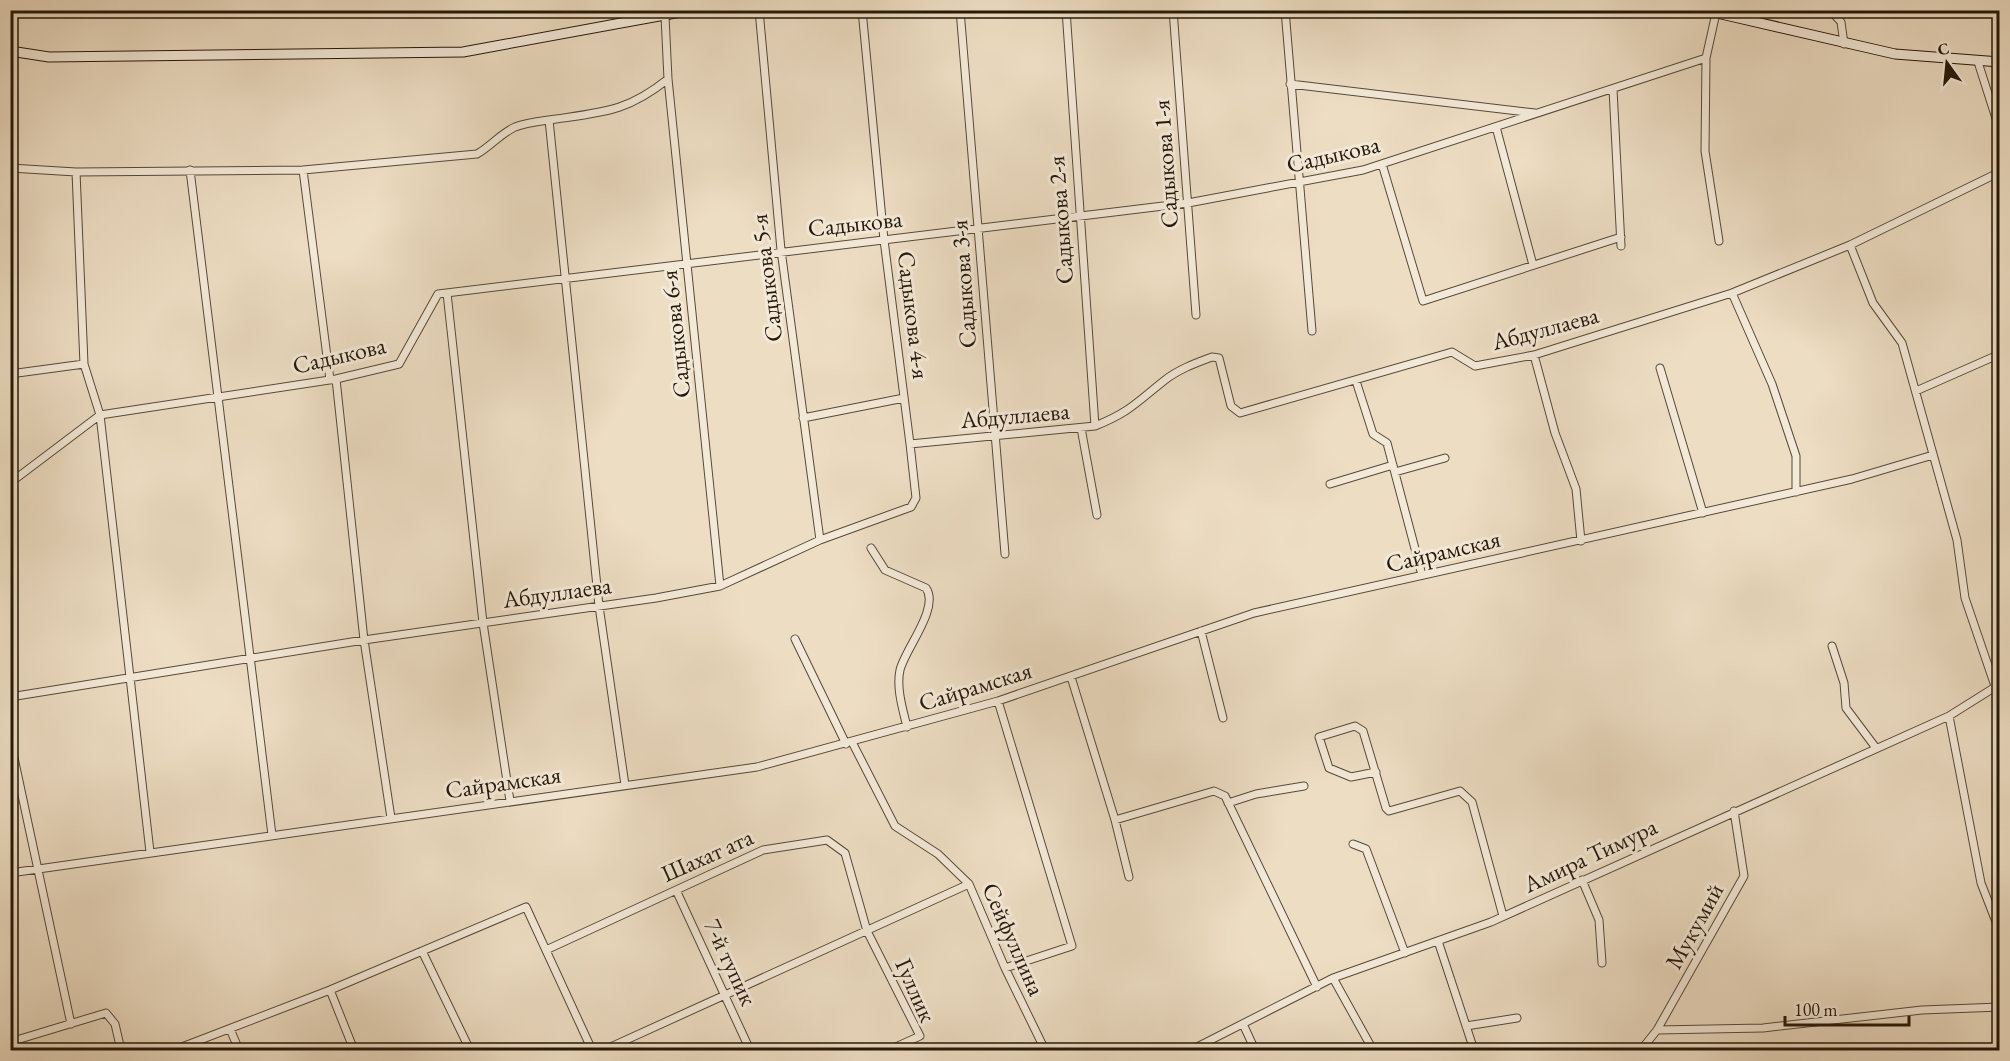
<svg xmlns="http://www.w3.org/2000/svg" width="2010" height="1061" font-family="'EB Garamond',serif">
<rect width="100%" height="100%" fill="#edddc3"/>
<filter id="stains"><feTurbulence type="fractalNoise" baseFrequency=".00333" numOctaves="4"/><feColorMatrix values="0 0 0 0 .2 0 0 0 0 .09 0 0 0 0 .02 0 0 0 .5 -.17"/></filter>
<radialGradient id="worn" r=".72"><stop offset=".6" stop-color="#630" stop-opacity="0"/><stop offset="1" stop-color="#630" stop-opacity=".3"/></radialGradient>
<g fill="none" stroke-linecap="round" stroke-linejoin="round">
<defs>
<path id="minor" d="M 759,10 L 781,250 L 820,540
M 862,10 L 884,240 L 910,444
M 960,10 L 1005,554
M 1066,10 L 1095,426
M 1173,10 L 1196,315
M 1285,10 L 1312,331
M 1830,10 L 1841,22 L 1844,44
M 665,16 L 668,79 L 720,586
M 1706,58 L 1705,151 L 1719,241
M 1978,62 L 2000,131
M 1290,84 L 1535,113
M 1613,89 L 1621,246
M 549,120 L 599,606 L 625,785
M 1496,127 L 1533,265
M 1382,164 L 1423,301 L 1621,237
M 10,168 L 76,172 L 303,170 L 477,154 C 491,146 500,134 515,127 C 528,122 543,121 556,119 C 605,112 628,111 668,79
M 190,170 L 272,835
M 303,170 L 330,380
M 76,172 L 84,364 L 100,415 L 150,852
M 1850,245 L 1873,303 L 1902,343 L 1957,540 L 1965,598 L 1995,686
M 447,293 L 483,623 L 510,801
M 1732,293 L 1772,384 L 1796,456 L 1796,492
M 1534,355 L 1555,433 L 1576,489 L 1581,541
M 1660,368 L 1703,513
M 10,374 L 84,364
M 336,379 L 364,640 L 391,818
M 1356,381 L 1373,434 L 1387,443 L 1422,575
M 1916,391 L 2000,354
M 803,418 L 904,398
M 1081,428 L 1097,515
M 1395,472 L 1445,458
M 10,483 L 100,415 L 336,379 L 399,364 L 438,294 L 1188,203 L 1363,170 L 1706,58 L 1716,13
M 1330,484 L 1393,465
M 871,548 L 885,570 L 926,588 C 940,608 905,649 900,670 C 896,688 903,710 907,727
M 1201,631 L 1223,718
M 795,639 L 846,744
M 1832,646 L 1844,683 L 1846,708 L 1876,748
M 1071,677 L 1115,820 L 1214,791 L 1225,796 L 1317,987
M 10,697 L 364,640 L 656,598 L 720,586 L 820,540 L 911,507 L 916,498 L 910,444 L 1095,426 C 1130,412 1137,402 1165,380 C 1179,369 1196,363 1212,357 L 1219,358 L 1231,406 L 1240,413 L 1452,352 L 1475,366 L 1534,355 L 1732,293 L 1850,245 L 2000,172
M 998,701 L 1072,946 L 1005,968
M 1949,716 L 1981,883 L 2000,932
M 10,739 L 71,1024
M 852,742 L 895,826 L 938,854 L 969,884 L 1005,968 L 1045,1050
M 1376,772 L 1351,777 L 1329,768 L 1319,737 L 1355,726 L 1363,731 L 1386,808 L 1389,811 L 1460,791 L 1472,802 L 1503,916
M 1228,803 L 1256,794 L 1304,786
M 1115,820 L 1129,877
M 1353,844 L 1366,849 L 1405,953
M 10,873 L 757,767 L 998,701 L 1254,613 L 1852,479 L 1933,455
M 1582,880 L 1599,920 L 1602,963
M 676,890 L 750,1050
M 1438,941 L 1474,1050
M 546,950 L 763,850 L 827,840 L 845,853 L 867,931 L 920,1036 L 889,1050
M 422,951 L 470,1050
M 1333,978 L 1373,1050
M 330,990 L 354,1050
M 1243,1024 L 1255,1050
M 1466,1026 L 1517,1018
M 230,1029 L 239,1050
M 1657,1030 L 1763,1028 L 1922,1010 L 2000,1007
M 10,1042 L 106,1013 L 115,1024 L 121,1050
M 174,1050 L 330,990 L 526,907 L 592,1050
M 604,1050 L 969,884
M 1191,1050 L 1333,978 L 1491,922 L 1949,716 L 2000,684
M 1641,1050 L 1657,1030 L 1744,876 L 1734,811"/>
<path id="secondary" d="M 1704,10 L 1895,54 L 2000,62
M 10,51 L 49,57 L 463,52 L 692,10"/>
</defs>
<use href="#minor" stroke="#574938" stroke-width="9"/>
<use href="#secondary" stroke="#251809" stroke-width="11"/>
<use href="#minor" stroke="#f3e9d8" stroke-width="7"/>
<use href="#secondary" stroke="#f3e9d8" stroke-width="9"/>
</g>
<g text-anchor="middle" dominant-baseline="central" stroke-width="6" stroke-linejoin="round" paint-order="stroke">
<g font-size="24" fill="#251809" stroke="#f3e9d8">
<text transform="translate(1333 154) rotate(-13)">Садыкова</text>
<text transform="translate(1165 164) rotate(-94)">Садыкова 1-я</text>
<text transform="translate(1060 220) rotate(-94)">Садыкова 2-я</text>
<text transform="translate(855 223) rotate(-6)">Садыкова</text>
<text transform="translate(766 278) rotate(-97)">Садыкова 5-я</text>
<text transform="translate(963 284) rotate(-94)">Садыкова 3-я</text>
<text transform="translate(914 315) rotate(83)">Садыкова 4-я</text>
<text transform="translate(1545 328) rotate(-15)">Абдуллаева</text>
<text transform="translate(675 334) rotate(-96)">Садыкова 6-я</text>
<text transform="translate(339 355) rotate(-13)">Садыкова</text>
<text transform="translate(1015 415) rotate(-5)">Абдуллаева</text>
<text transform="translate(1443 551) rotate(-13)">Сайрамская</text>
<text transform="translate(557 592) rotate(-8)">Абдуллаева</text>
<text transform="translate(975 686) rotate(-17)">Сайрамская</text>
<text transform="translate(503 782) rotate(-8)">Сайрамская</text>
<text transform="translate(707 855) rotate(-24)">Шахат ата</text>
<text transform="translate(1590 855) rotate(-25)">Амира Тимура</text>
<text transform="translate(1694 926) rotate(-61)">Мукумий</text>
<text transform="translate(1014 939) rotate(66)">Сейфуллина</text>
<text transform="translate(731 962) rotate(65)">7-й тупик</text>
<text transform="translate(916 990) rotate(66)">Гуллик</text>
</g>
</g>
<rect width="2010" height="1061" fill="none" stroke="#edddc3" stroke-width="36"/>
<rect x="12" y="12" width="1986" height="1037" fill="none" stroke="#251809" stroke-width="3"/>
<rect x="18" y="18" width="1974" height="1025" fill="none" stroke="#251809" stroke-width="1.5"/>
<g transform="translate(1947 63) rotate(345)" stroke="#f3e9d8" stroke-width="4.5" paint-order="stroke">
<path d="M0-4.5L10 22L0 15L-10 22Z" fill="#251809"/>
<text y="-9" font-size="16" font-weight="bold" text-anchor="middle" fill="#251809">С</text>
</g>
<path d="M1785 1016v9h124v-9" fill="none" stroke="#251809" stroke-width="3"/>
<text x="1794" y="1016" font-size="18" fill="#251809" stroke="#f3e9d8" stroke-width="4.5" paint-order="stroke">100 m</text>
<rect width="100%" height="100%" filter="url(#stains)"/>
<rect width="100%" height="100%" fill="url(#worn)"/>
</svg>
